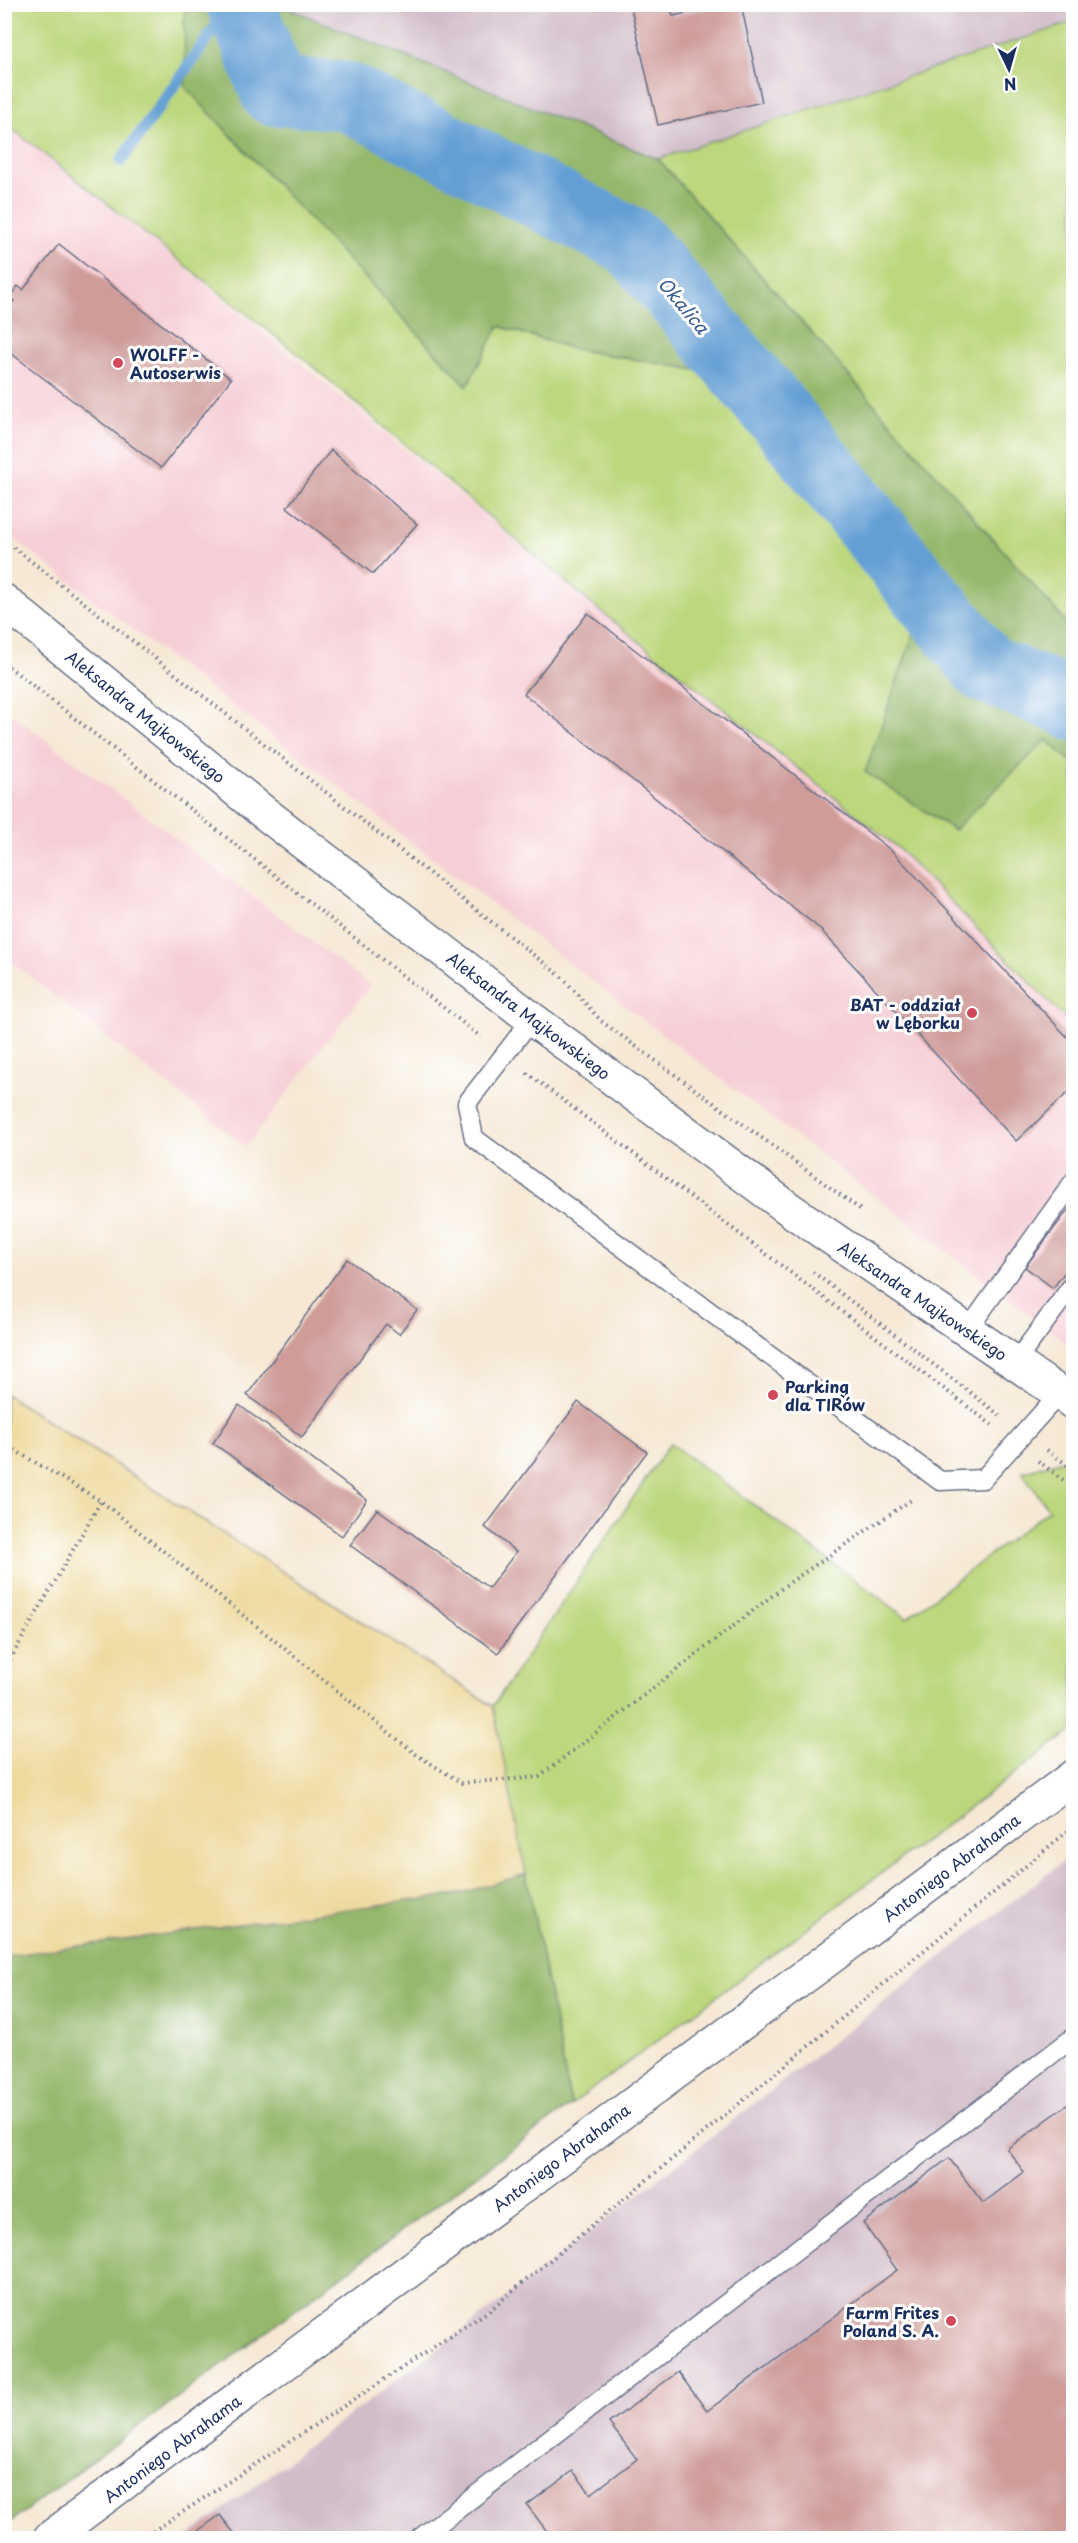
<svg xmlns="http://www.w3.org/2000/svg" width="1078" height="2543" font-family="'Playpen Sans',sans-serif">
<rect width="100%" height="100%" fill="#fff"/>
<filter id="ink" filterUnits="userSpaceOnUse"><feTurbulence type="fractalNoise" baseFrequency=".0167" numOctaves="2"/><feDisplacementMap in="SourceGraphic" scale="12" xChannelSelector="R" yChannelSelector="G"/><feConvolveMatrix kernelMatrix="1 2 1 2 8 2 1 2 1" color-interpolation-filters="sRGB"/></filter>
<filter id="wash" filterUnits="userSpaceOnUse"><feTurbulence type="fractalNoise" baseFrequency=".008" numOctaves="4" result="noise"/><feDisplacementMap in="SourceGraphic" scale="24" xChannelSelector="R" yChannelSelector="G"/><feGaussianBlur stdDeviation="1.35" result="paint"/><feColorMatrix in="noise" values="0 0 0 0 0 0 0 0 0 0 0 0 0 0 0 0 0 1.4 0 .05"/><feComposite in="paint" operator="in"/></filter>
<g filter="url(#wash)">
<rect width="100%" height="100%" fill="#f6e8d4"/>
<path fill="#f6cfd6" d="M 4,123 L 89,188 L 593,605 L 898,848 L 1073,1026 L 1073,1348 L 5,532 Z
M 5,709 L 370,985 L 246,1147 L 5,957 Z"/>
<path fill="#d1bdc9" d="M 1073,4 L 1074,22 L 658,159 L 280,5 Z
M 1073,1854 L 1073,2538 L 185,2538 L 490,2310 Z"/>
<path fill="#bcd77c" stroke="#6c836d" stroke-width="1.5" d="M 4,5 L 184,5 L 186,87 L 467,386 L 498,326 L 574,349 L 720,374 L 918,624 L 866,772 L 954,830 L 1046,740 L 1073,763 L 1073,1026 L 898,848 L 593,605 L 309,363 L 5,123 Z
M 1073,22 L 1073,630 L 658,159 Z
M 670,1443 L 907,1618 L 1049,1510 L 1022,1472 L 1073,1457 L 1073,1730 L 571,2105 L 493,1706 Z"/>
<path fill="#95b86c" stroke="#587465" stroke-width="1.5" d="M 184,5 L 280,5 L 658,159 L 1073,630 L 1073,763 L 1046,740 L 954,830 L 865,772 L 917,624 L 721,374 L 574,349 L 499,326 L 467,386 L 185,87 Z
M 526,1874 L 571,2105 L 5,2526 L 5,1956 L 458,1894 Z"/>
<path fill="#eeda9e" stroke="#84847e" stroke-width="1.5" d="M 5,1394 L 493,1706 L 526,1874 L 458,1894 L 5,1956 Z"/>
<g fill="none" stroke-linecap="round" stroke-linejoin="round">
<path stroke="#649fd4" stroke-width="12" d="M 121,161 L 232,4"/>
<path stroke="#649fd4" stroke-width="69" d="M 241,4 L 274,91 L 346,96 L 632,242 L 776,411 L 986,669 L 1069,702 L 1074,706"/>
</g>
<g id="blocks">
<path fill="#cf9c9a" d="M 630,4 L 670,4 L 673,16 L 728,4 L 741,4 L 762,102 L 658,125 Z
M 59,244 L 231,379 L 161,468 L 4,348 L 4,314 L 14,301 L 9,297 L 18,286 L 23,290 Z
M 331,450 L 417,524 L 373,574 L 287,507 Z
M 588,613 L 892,851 L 1074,1044 L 1074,1087 L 1016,1141 L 819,928 L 524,694 Z
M 1074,1202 L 1074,1260 L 1053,1288 L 1025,1267 Z
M 347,1259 L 417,1310 L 399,1334 L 386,1324 L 302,1437 L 247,1395 Z
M 578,1402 L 647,1452 L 498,1653 L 350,1545 L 377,1509 L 489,1588 L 516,1552 L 485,1527 Z
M 239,1405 L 367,1500 L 342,1536 L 213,1443 Z
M 1074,2100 L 1074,2538 L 552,2538 L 527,2505 L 573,2471 L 591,2494 L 637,2459 L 609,2423 L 678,2372 L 707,2411 L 897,2270 L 863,2223 L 949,2158 L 983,2203 L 1024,2172 L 1007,2149 Z
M 220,2515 L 238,2538 L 188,2538 Z"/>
</g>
</g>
<g filter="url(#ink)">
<use href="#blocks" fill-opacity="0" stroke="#687087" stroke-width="1.5"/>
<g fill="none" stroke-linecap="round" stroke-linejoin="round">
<defs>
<path id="lane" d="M 532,1019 L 467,1103 L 474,1138 L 940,1481 L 983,1479 L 1059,1394
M 967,1331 L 1074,1181
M 1015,1363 L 1074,1283
M 420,2538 L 1074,2037"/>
<path id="street" d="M 4,601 L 262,811 L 532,1019 L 792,1211 L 1074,1403"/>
<path id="secondary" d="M 50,2538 L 1074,1776"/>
</defs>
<use href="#lane" stroke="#687087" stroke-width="21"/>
<use href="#street" stroke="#687087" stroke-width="36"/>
<use href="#secondary" stroke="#687087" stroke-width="36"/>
<path stroke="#687087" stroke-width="4" stroke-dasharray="1.5 4.5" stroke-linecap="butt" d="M 4,540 L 563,978 L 601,1021 L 861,1210
M 4,663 L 481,1037
M 527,1073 L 992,1425
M 813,1272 L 1002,1417
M 4,1444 L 101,1501 L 417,1755 L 462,1783 L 539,1777 L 786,1585 L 914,1498
M 1047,1450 L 1074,1470
M 1038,1461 L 1074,1488
M 4,1670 L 101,1501
M 143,2538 L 490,2310 L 1074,1826"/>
<use href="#lane" stroke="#fff" stroke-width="18"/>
<use href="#street" stroke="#fff" stroke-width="33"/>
<use href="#secondary" stroke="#fff" stroke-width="33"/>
</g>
</g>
<g fill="#d1495b" stroke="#fff" stroke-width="2">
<circle cx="118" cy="363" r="6"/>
<circle cx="972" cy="1013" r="6"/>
<circle cx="773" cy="1395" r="6"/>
<circle cx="951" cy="2321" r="6"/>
</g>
<g text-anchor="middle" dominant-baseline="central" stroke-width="6" stroke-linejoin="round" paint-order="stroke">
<g font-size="16" font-weight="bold" fill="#1b2f5e" stroke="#fff" text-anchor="start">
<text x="130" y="354">WOLFF -<tspan x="130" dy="18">Autoserwis</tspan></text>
<text x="960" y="1004" text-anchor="end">BAT - oddział<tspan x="960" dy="18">w Lęborku</tspan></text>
<text x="785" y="1386">Parking<tspan x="785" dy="18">dla TIRów</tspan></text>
<text x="939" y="2312" text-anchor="end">Farm Frites<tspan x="939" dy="18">Poland S. A.</tspan></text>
</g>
<g font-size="16" fill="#1b2f5e" stroke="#fff">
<text transform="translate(146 716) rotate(39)">Aleksandra Majkowskiego</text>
<text transform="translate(529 1015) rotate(37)">Aleksandra Majkowskiego</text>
<text transform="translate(923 1300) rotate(34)">Aleksandra Majkowskiego</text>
<text transform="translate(951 1867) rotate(-37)">Antoniego Abrahama</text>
<text transform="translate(561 2157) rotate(-37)">Antoniego Abrahama</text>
<text transform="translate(172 2448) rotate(-37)">Antoniego Abrahama</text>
</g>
<g font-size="18" font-style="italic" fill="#385c8d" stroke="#fff">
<text transform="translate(684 305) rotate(50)">Okalica</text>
</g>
</g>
<rect width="1078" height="2543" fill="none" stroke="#fff" stroke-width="24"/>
<g transform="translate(1009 69) rotate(175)" stroke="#ffffff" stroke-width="4.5" paint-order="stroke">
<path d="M0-4.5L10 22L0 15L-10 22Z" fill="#1b2f5e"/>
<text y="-9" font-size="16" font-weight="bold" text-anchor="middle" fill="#1b2f5e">N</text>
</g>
</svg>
